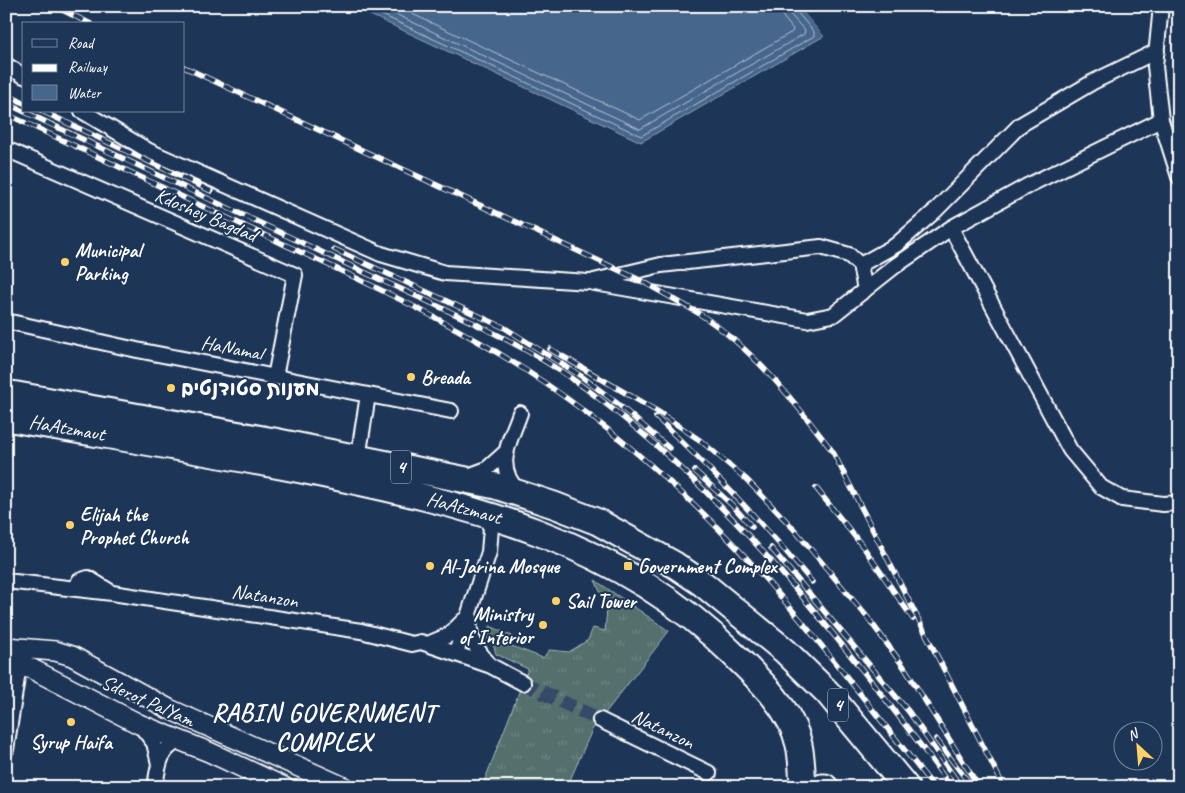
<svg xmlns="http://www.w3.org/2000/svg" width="1185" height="793" font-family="Caveat,'Playpen Sans Hebrew',sans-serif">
<defs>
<pattern id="grass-tufts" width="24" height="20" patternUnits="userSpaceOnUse" patternTransform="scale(1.25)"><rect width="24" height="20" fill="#536f6d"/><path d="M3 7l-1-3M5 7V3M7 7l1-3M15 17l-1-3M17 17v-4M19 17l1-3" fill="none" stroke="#6d8583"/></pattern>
</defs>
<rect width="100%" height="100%" fill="#1d3557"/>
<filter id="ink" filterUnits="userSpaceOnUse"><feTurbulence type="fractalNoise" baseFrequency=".02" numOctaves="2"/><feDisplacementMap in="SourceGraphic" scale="10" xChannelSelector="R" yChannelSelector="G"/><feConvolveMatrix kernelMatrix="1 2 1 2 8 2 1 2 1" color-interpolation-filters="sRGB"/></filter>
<g filter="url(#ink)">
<path fill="url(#grass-tufts)" stroke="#a9b7b6" d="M 595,580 L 669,631 L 592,730 L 567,787 L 482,787 L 528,669 L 496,654 L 494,647 L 486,637 L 490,626 L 512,636 L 509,645 L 543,658 L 549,650 L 569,652 L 588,640 L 593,628 L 605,631 L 607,608 Z"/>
<path fill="#46668c" stroke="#90a3ba" d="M 351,6 L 798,6 L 824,36 L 641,142 Z"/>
<path fill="#1d3557" d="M 798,6 L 801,6 L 826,34 L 824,36 Z"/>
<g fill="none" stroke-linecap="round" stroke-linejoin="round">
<path stroke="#b5c2d1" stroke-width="1" d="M 363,6 L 641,136 L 814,36 L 814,32 L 796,11 L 794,6
M 378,6 L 640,129 L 804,34 L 805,31 L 790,14 L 788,6
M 395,6 L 640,120 L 792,32 L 793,29 L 783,17 L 781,6"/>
<path stroke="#344968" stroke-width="14" stroke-dasharray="14 7" stroke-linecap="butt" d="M 523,683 L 600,720"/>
<defs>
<path id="street" d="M 1161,6 L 1155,66 L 1161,120 L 1179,177
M 6,65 L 24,76
M 82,111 L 149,151 L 381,254 L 445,273 L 589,282 L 807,320 L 833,315 L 895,266 L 951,228 L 1029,185 L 1161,120
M 6,149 L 295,275 L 275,377
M 951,228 L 1070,450 L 1101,487 L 1122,499 L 1163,504 L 1179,503
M 860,265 L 896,245 L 935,211 L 1020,125 L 1093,82 L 1157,51
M 594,281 L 661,265 L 821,247 L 849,255 L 860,265 L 865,290
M 6,321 L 137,350 L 451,411
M 358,458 L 368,395
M 468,476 L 487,469 L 506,452
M 519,492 C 493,466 510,442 520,413
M 6,581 L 112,593 L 361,631 L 412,644 L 421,642 L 491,666 L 523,683
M 76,589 L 79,581 L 88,578 L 109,591
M 470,617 C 467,635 477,651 489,664
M 428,644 L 449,635 L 464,620
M 456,653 L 489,552 L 491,528 L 484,514
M 600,720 L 709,773
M 140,725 L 154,743 L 159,764
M 6,750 L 19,665
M 155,787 C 158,768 159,748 180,741"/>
<path id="secondary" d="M 6,647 L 55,651 L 72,656 L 169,709 L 344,787
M 6,662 L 32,669 L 139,724 L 209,752 L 284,787"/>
<path id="highway" d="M 6,393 L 274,441 L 496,486 L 554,505 L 598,522 L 675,565 L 703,584 L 785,651 L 827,692 L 906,787
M 6,418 C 108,436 210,452 311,472 C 466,504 618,539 734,655 C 760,680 791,709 799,745 C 802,758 802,773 803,787
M 822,787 L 825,787"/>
</defs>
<use href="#street" stroke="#fff" stroke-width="18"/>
<use href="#secondary" stroke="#fff" stroke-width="22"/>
<use href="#highway" stroke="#fff" stroke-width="29"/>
<use href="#street" stroke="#1d3557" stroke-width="14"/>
<use href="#secondary" stroke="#1d3557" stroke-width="19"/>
<use href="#highway" stroke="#1d3557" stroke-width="25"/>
<defs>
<path id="rail" d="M 54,6 L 91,24
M 184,67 L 642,281 C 661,292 680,302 698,313 C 752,347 795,402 833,452 L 1004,787
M 6,94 L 24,103
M 6,103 C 127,161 248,217 368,274 C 441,308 520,340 585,388 C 682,459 763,547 838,640 C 877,688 915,736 951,787
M 42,111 L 211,191
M 6,114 C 83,149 158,186 234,221 C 317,260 402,297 481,343 C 551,383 615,432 674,486 C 772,574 851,684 934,787
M 334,249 L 505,328 L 581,376 L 618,404 L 669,448
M 550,349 L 660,413 L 701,441 L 746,479 L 793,528 L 868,618 L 904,667 L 979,787
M 656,417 C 711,469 763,523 812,582
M 695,471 L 733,506 L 752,527
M 816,488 L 864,548 L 913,619
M 771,548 L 909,712 L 961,787
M 936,739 L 972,787"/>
</defs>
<use href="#rail" stroke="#fff" stroke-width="5.5"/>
<use href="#rail" stroke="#1d3557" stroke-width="4" stroke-dasharray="11" stroke-linecap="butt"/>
</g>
</g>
<g fill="#ffd166" stroke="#1d3557" stroke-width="2">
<circle cx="65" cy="262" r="5"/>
<circle cx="411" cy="377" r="5"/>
<circle cx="171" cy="388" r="5"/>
<circle cx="70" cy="525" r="5"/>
<circle cx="430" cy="566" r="5"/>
<rect x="623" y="561" width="10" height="10" rx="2.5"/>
<circle cx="556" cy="601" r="5"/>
<circle cx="543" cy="625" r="5"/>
<circle cx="71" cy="722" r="5"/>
</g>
<g text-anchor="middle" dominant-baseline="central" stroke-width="4" stroke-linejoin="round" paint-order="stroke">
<g fill="#1d3557" stroke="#bbc2cd" stroke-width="1">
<rect x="391" y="450.5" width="20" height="33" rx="4"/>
<rect x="828" y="688.5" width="20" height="33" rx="4"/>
</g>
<g font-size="19" font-weight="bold" fill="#fff">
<text x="401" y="467">4</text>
<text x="838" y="705">4</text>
</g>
<g font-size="20" fill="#fff" stroke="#1d3557">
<text transform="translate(206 215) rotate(23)">Kdoshey Bagdad</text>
<text transform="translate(232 348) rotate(11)">HaNamal</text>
<text transform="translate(67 428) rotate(10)">HaAtzmaut</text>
<text transform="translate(464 508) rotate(15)">HaAtzmaut</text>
<text transform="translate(265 596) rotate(9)">Natanzon</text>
<text transform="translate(148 701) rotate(24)">Sderot PalYam</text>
<text transform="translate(663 729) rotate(26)">Natanzon</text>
</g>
<g font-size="20" font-weight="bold" fill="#fff" stroke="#1d3557" text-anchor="start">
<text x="75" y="250">Municipal<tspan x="75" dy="23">Parking</tspan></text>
<text x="421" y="377">Breada</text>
<text x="181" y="388">מענות סטודנטים</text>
<text x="80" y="514">Elijah the<tspan x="80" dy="23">Prophet Church</tspan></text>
<text x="440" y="566">Al-Jarina Mosque</text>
<text x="638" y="566">Government Complex</text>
<text x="566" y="601">Sail Tower</text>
<text x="533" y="614" text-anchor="end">Ministry<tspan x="533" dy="23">of Interior</tspan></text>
<text x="71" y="742" text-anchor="middle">Syrup Haifa</text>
</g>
<g font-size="25" font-weight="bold" letter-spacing="1" fill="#fff" stroke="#1d3557">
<text x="324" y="713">RABIN GOVERNMENT<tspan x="324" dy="29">COMPLEX</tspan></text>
</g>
</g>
<rect width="1185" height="793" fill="none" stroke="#1d3557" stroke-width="25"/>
<rect x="12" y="12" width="1160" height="768" fill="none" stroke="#fff" stroke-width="2" filter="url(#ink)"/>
<rect x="22" y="22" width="162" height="90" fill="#1d3557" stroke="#77869a"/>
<rect x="32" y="39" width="25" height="8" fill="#1d3557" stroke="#77869a"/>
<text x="68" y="48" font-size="15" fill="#ffffff">Road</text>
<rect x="32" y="64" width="25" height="8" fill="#ffffff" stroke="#77869a"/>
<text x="68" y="72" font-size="15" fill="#ffffff">Railway</text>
<rect x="32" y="85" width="25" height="15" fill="#46668c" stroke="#77869a"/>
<text x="68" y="98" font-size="15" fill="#ffffff">Water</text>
<g transform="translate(1138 746) rotate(334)"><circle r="24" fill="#1d3557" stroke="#77869a"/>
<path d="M0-4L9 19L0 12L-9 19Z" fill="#ffd166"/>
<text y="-8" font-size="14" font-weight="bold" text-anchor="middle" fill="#ffffff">N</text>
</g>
</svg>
